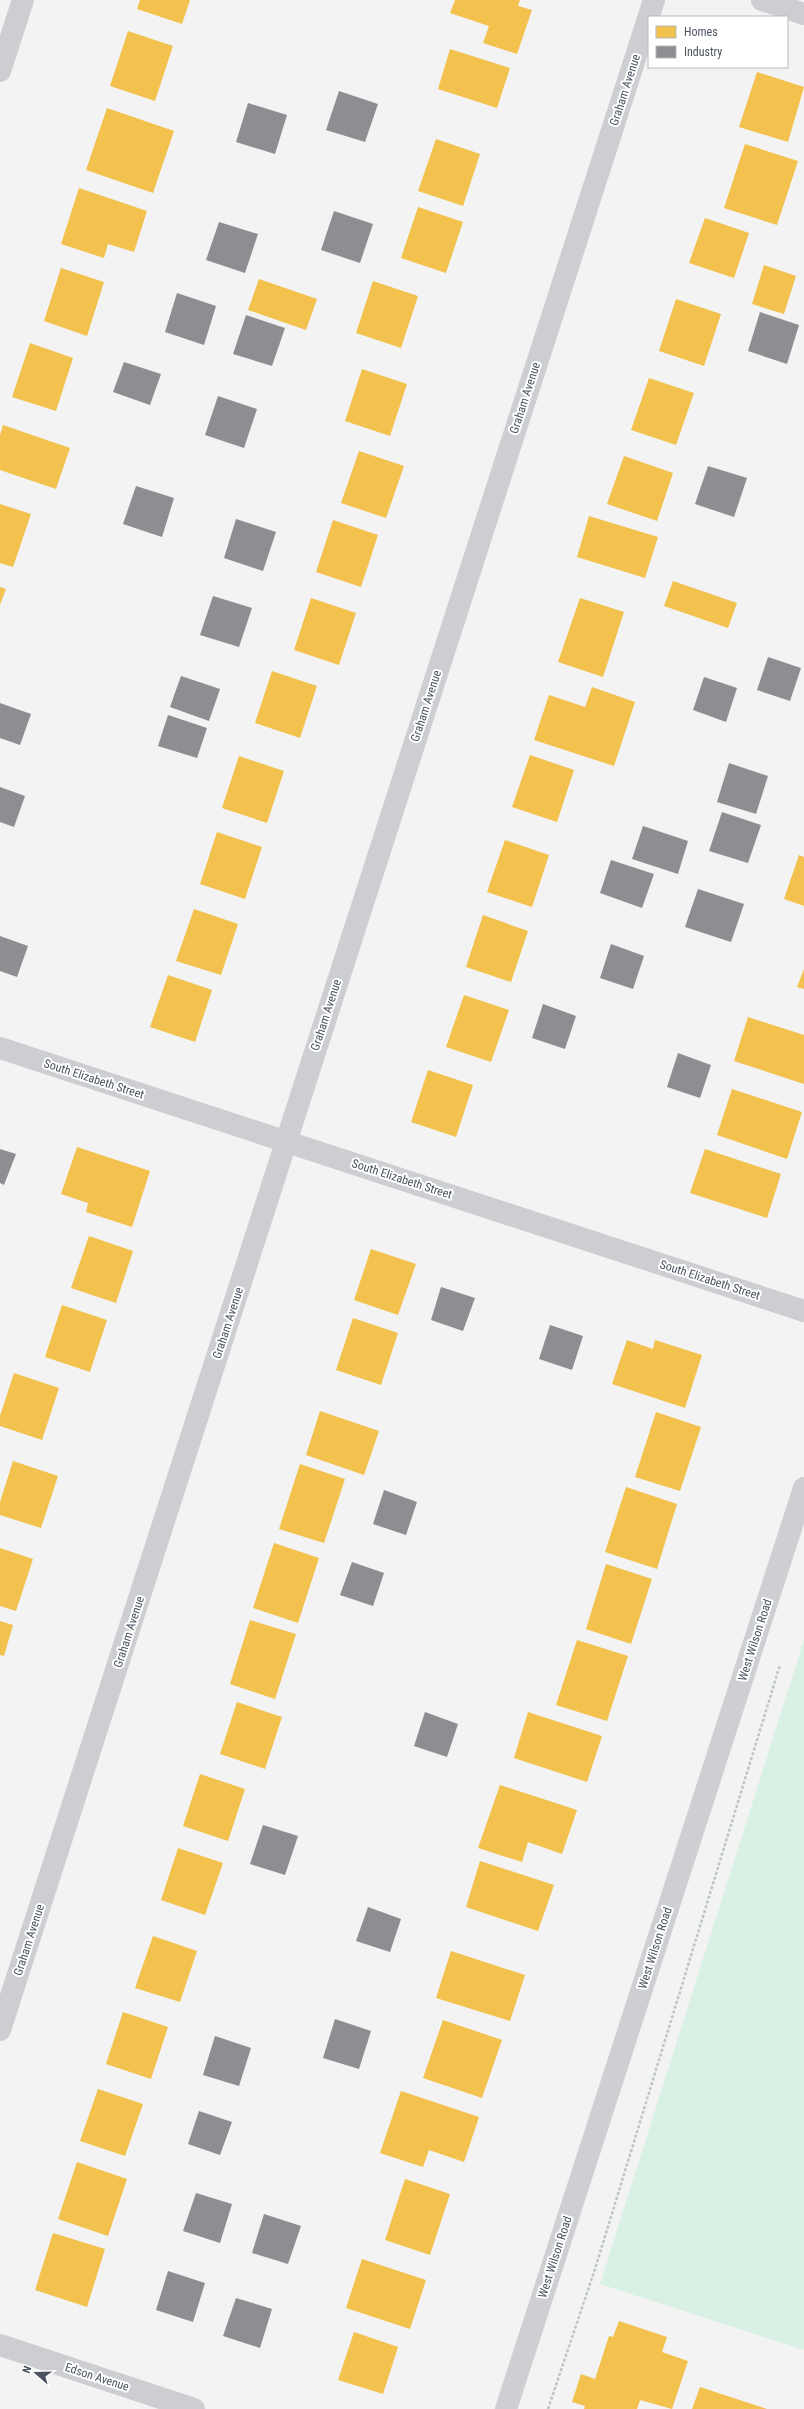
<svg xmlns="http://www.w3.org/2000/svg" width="804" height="2409" font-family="'Roboto Condensed',sans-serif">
<rect width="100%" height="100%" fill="#f3f3f3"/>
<path fill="#d9f1e4" d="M 804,1640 L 804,2350 L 600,2284 Z"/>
<path fill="#f2c14e" d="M 140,0 L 190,0 L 182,24 L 137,9 Z
M 455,0 L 520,0 L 518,6 L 532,10 L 517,54 L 483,43 L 489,26 L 450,13 Z
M 128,31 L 173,46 L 155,101 L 110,86 Z
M 450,49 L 510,68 L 497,108 L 438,89 Z
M 757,72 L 804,87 L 788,142 L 739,127 Z
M 107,108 L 174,131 L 153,193 L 86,170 Z
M 436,139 L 480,154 L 463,206 L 418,191 Z
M 745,144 L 798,161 L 777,225 L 724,208 Z
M 79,188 L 147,211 L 134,252 L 108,244 L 104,258 L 61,244 Z
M 418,207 L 463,222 L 446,273 L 401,258 Z
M 705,218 L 749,233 L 734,278 L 689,263 Z
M 764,265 L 796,276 L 784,314 L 752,304 Z
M 61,268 L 104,282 L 87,336 L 44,321 Z
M 259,279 L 317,299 L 306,330 L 248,310 Z
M 373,281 L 418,296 L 401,348 L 356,333 Z
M 676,299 L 721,314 L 704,366 L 659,351 Z
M 30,343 L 73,358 L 56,411 L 12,397 Z
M 362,369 L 407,384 L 390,436 L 345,421 Z
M 649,378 L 694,393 L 676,445 L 631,430 Z
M 3,425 L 70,448 L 56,489 L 0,470 L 0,435 Z
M 359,451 L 404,466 L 386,518 L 341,503 Z
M 624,456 L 673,473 L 657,521 L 607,504 Z
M 0,504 L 31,514 L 13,567 L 0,563 Z
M 589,516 L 658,537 L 645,578 L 577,557 Z
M 333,520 L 378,535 L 361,587 L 316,572 Z
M 673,581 L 737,603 L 728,628 L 664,606 Z
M 0,587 L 6,589 L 0,605 Z
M 311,598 L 356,613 L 339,665 L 294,650 Z
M 580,598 L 624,612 L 603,677 L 558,662 Z
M 272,671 L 317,686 L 300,738 L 255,723 Z
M 592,687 L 635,702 L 614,766 L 534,740 L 549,695 L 585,707 Z
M 530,755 L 574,770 L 557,822 L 512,807 Z
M 239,756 L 284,771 L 267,823 L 222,808 Z
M 217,832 L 262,847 L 245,899 L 200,884 Z
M 505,840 L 549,855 L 532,907 L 487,892 Z
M 799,855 L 804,857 L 804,906 L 784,899 Z
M 194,909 L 238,924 L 221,975 L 176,961 Z
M 483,915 L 528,931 L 511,982 L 466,967 Z
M 804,969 L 804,989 L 797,987 Z
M 168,975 L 212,990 L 195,1042 L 150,1027 Z
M 464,995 L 509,1010 L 491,1062 L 446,1047 Z
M 748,1017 L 804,1035 L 804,1084 L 734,1061 Z
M 428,1070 L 473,1085 L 456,1137 L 411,1122 Z
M 732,1089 L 802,1112 L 787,1159 L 717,1135 Z
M 77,1147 L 150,1171 L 132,1227 L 86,1212 L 88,1203 L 61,1194 Z
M 705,1149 L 781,1174 L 767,1218 L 690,1193 Z
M 89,1236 L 133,1251 L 116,1303 L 71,1288 Z
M 371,1249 L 416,1264 L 398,1315 L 354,1300 Z
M 62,1305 L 107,1320 L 90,1372 L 45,1357 Z
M 353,1318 L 398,1333 L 381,1385 L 336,1370 Z
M 627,1340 L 653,1349 L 655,1340 L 702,1355 L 685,1408 L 612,1384 Z
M 14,1373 L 59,1388 L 42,1440 L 0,1426 L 0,1416 Z
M 320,1411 L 379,1431 L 364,1475 L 306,1455 Z
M 656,1412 L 701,1427 L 680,1491 L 635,1477 Z
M 13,1461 L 58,1476 L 41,1528 L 0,1515 L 0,1502 Z
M 300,1464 L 345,1479 L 324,1543 L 279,1529 Z
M 626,1487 L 677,1504 L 657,1569 L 605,1552 Z
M 274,1543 L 319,1558 L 298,1623 L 253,1608 Z
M 0,1548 L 33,1559 L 16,1611 L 0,1606 Z
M 606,1564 L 652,1579 L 631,1644 L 586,1629 Z
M 250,1620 L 296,1634 L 275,1699 L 230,1684 Z
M 0,1621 L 13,1625 L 4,1656 L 0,1655 Z
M 577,1640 L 628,1656 L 607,1721 L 556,1705 Z
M 237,1702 L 282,1717 L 265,1769 L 220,1754 Z
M 528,1712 L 602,1736 L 587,1782 L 514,1758 Z
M 200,1774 L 245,1789 L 228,1841 L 183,1826 Z
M 500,1785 L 577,1810 L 562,1854 L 528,1842 L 522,1862 L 478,1848 Z
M 178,1848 L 223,1863 L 205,1915 L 161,1900 Z
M 480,1861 L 554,1885 L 538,1931 L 466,1907 Z
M 153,1936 L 197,1951 L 180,2002 L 135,1988 Z
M 451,1951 L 525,1975 L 510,2021 L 436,1998 Z
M 123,2012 L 168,2027 L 151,2079 L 106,2064 Z
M 443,2020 L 502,2040 L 482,2098 L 423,2078 Z
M 98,2089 L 143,2104 L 125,2156 L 80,2141 Z
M 401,2091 L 479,2117 L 464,2162 L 429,2150 L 423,2167 L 380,2153 Z
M 77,2162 L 127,2179 L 108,2236 L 58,2219 Z
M 405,2179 L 450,2194 L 430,2255 L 385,2240 Z
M 53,2233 L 105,2249 L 87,2307 L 35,2290 Z
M 362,2259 L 426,2280 L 410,2329 L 346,2308 Z
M 619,2321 L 667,2337 L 662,2352 L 688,2361 L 672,2409 L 640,2400 L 637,2409 L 584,2409 L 585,2406 L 572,2402 L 581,2374 L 595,2379 L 609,2336 L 613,2337 Z
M 354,2332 L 398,2347 L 383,2394 L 338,2380 Z
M 700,2387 L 767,2409 L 692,2409 Z"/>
<path fill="#8d8d92" d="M 339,91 L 378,104 L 365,142 L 326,130 Z
M 248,103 L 287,115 L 275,154 L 236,142 Z
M 334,211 L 373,224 L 360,263 L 321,250 Z
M 219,222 L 258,234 L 245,273 L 206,260 Z
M 177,293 L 216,306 L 204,345 L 165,332 Z
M 760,312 L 799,325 L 787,364 L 748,351 Z
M 246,315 L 285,328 L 272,366 L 233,354 Z
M 124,362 L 161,374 L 150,405 L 113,392 Z
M 218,396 L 257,409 L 244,448 L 205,435 Z
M 708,466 L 747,478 L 734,517 L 695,504 Z
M 136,486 L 174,498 L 162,537 L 123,524 Z
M 236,519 L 276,532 L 263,571 L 224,558 Z
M 213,596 L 252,608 L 239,647 L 200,635 Z
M 768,657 L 801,668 L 790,701 L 757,690 Z
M 181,676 L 220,689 L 209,721 L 170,707 Z
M 704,677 L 737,688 L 726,722 L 693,710 Z
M 0,703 L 31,714 L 20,745 L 0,738 Z
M 168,715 L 207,728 L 197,758 L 158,746 Z
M 729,763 L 768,776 L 756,814 L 717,802 Z
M 0,787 L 25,796 L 14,827 L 0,822 Z
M 722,812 L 761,825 L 748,863 L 709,851 Z
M 643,826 L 688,841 L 678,874 L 632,859 Z
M 611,860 L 654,874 L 642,908 L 600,893 Z
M 698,889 L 744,904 L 731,942 L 685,927 Z
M 0,936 L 28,946 L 17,977 L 0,971 Z
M 611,944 L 644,956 L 633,989 L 600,978 Z
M 543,1004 L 576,1016 L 565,1049 L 532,1038 Z
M 678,1053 L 711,1065 L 700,1098 L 667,1087 Z
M 0,1149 L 16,1154 L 4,1185 L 0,1183 Z
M 441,1287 L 475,1298 L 463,1331 L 431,1320 Z
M 550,1325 L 583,1336 L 572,1370 L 539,1359 Z
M 384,1490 L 417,1502 L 406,1535 L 373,1524 Z
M 352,1562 L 384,1573 L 373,1606 L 340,1595 Z
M 425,1712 L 458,1724 L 447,1757 L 414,1746 Z
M 263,1825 L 298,1836 L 285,1875 L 250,1864 Z
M 368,1907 L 401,1919 L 390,1952 L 356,1941 Z
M 335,2019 L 371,2031 L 359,2069 L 323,2058 Z
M 215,2036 L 251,2048 L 239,2086 L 203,2075 Z
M 199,2111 L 232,2122 L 220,2155 L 188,2144 Z
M 196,2193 L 232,2204 L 220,2243 L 183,2231 Z
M 264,2214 L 301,2226 L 288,2264 L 252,2253 Z
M 168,2271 L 205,2283 L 193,2322 L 156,2310 Z
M 236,2298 L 272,2309 L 260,2348 L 223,2336 Z"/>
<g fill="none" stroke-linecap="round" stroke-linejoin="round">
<path stroke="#bbc6c3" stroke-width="2.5" stroke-dasharray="3 2" stroke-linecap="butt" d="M 548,2409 L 595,2269 L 780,1665"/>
<path stroke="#cdced1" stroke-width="22" d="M 762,0 L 804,14
M 0,71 L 23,0
M 0,1048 L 804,1311
M 0,2030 L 654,0
M 0,2345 L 194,2409"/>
<path stroke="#cecfd2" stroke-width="22" d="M 506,2409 L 804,1488"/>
</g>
<g text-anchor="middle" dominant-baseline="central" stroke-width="4" stroke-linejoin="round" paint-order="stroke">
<g font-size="12" fill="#4a535f" stroke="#fff">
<text transform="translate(625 90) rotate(-72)">Graham Avenue</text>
<text transform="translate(525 398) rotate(-72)">Graham Avenue</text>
<text transform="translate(426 706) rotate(-72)">Graham Avenue</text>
<text transform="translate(326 1015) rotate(-72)">Graham Avenue</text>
<text transform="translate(94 1079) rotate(18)">South Elizabeth Street</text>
<text transform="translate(402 1179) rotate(18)">South Elizabeth Street</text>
<text transform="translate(710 1280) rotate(18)">South Elizabeth Street</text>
<text transform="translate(228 1323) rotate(-72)">Graham Avenue</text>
<text transform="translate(129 1632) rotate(-72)">Graham Avenue</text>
<text transform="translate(755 1640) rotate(-72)">West Wilson Road</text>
<text transform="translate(29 1940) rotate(-72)">Graham Avenue</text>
<text transform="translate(655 1948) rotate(-72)">West Wilson Road</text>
<text transform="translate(555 2257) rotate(-72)">West Wilson Road</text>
<text transform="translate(97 2377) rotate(18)">Edson Avenue</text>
</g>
</g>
<rect x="648" y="16" width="140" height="52" fill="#ffffff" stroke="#b7babf"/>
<rect x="656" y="26" width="20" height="12" fill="#f2c14e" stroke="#b7babf"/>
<text x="684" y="36" font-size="12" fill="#4a535f">Homes</text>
<rect x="656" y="46" width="20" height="12" fill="#8d8d92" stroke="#b7babf"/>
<text x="684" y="56" font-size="12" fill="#4a535f">Industry</text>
<g transform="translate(36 2373) rotate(290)" stroke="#ffffff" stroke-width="3" paint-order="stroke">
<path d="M0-3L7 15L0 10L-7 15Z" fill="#4a535f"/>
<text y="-6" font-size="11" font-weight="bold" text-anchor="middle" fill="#4a535f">N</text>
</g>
</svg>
